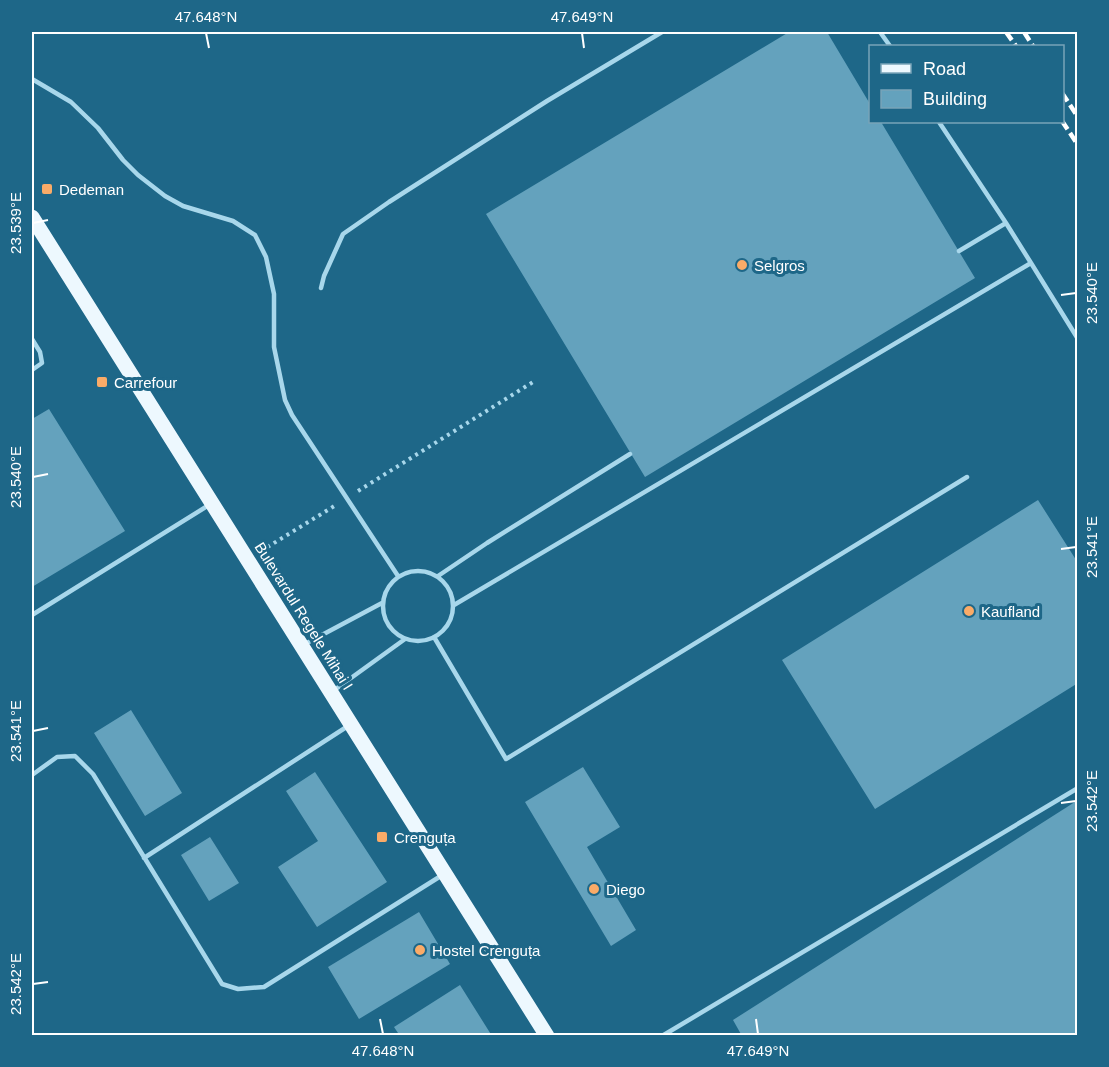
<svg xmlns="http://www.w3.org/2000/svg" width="1109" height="1067" font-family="Arial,sans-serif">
<rect width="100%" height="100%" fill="#1e6788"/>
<path fill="#64a2bd" d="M 789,32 L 827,32 L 870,104 L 870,122 L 881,122 L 975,278 L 645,477 L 486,214 Z
M 49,409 L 125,531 L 32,587 L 32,419 Z
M 1038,500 L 1078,563 L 1078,683 L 875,809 L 782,660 Z
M 131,710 L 182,793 L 145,816 L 94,733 Z
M 583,767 L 620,827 L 587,847 L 636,930 L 611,946 L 525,802 Z
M 315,772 L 387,882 L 317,927 L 278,867 L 318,841 L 286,791 Z
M 1078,800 L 1078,1036 L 742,1036 L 733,1020 Z
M 210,837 L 239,883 L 209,901 L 181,855 Z
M 419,912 L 450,964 L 359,1019 L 328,967 Z
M 460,985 L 492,1036 L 400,1036 L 394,1027 Z"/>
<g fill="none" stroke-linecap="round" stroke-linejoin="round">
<path stroke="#a8d7eb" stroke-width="4" stroke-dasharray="3 4.5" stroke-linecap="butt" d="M 358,491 L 533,382
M 261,551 L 336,505"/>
<path stroke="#a8d7eb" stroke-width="4.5" d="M 880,32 L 890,46
M 32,79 L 71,102 L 98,128 L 123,160 L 138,175 L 165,196 L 183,206 L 233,221 L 255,235 L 266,257 L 274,294 L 274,347 L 285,400 L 292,415 L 398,576
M 959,251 L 1006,223
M 1031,263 L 1078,339
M 321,288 L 324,276 L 343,234 L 389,202 L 547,101 L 662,32
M 32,339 L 40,352 L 42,363 L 32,370
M383 606a35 35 0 1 1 70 0a35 35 0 1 1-70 0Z
M 438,576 L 487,543 L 630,454
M 454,605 L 1031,263 L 1006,223 L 939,122
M 32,615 L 209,505
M 434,637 L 506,759 L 967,477
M 305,644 L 382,603
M 333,691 L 405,639
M 32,775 L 57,757 L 75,756 L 93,774 L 222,984 L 238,989 L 264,987 L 444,874
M 144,858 L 348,726
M 662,1036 L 1078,788"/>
<path stroke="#edf8fe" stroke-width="15" d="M 32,217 C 202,490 376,762 547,1036"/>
<path stroke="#fff" stroke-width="4.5" stroke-dasharray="10 4.5" stroke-linecap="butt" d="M 1006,32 L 1016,46
M 1024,32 L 1033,46
M 1062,93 L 1078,117
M 1062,121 L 1078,145"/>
</g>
<path fill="none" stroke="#fff" stroke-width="2" d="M 206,33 L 209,48M 582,33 L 584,48M 33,223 L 48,220M 1061,295 L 1076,293M 33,477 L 48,474M 1061,549 L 1076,547M 33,731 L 48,728M 1061,803 L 1076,801M 33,984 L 48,982M 380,1019 L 383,1034M 756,1019 L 758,1034"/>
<g fill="#faab68" stroke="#1e6788" stroke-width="2">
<rect x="41" y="183" width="12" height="12" rx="3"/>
<circle cx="742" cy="265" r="6"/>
<rect x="96" y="376" width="12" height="12" rx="3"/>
<circle cx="969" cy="611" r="6"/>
<rect x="376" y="831" width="12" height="12" rx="3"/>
<circle cx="594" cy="889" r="6"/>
<circle cx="420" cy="950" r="6"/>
</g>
<g text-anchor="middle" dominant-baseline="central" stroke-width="6" stroke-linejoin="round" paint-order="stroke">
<g font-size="15" fill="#fff" stroke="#1e6788" text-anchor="start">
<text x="59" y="189">Dedeman</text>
<text x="754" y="265">Selgros</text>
<text x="114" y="382">Carrefour</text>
<text x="981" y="611">Kaufland</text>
<text x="394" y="837">Crenguța</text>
<text x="606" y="889">Diego</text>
<text x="432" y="950">Hostel Crenguța</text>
</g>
<g font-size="15" fill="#fff" stroke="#1e6788">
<text transform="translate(304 616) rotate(58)">Bulevardul Regele Mihai I</text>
</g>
</g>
<rect width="1109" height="1067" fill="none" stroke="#1e6788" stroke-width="66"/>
<rect x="869" y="45" width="195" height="78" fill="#1e6788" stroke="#78a4b8" stroke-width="1.5"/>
<rect x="881" y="64" width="30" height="9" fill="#edf8fe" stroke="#78a4b8" stroke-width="1.5"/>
<text x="923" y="75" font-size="18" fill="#ffffff">Road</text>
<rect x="881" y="90" width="30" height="18" fill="#64a2bd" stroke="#78a4b8" stroke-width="1.5"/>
<text x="923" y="105" font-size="18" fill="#ffffff">Building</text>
<rect x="33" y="33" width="1043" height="1001" fill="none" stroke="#fff" stroke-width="2"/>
<g font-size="15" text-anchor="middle" fill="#fff">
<text x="206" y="22">47.648°N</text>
<text x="582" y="22">47.649°N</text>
<text transform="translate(16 223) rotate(-90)" y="5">23.539°E</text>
<text transform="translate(1092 293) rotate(-90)" y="5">23.540°E</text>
<text transform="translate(16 477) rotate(-90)" y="5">23.540°E</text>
<text transform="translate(1092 547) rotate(-90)" y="5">23.541°E</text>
<text transform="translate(16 731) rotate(-90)" y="5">23.541°E</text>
<text transform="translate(1092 801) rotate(-90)" y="5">23.542°E</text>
<text transform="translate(16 984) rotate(-90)" y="5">23.542°E</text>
<text x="383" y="1056">47.648°N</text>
<text x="758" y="1056">47.649°N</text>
</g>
</svg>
